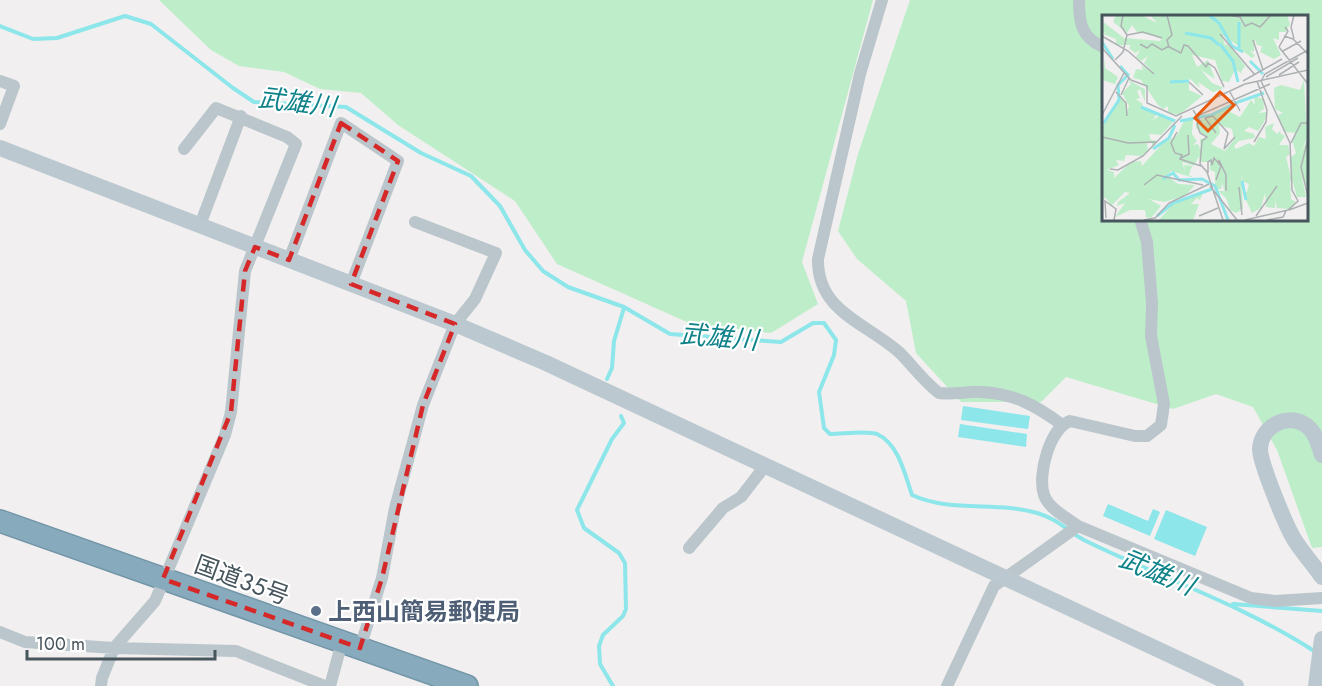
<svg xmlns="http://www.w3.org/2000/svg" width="1322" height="686" font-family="Jost,'Noto Sans JP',sans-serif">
<rect width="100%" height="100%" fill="#f1efef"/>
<path fill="#beeec9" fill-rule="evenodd" d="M 159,0 L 873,0 L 802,262 L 818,304 L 771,333 L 689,323 L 557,264 L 515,201 L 398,125 L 361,93 L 320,89 L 284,72 L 239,66 L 211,50 Z
M 910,0 L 1322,0 L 1322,547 L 1312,548 L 1277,450 L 1253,407 L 1216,394 L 1173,409 L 1066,377 L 1041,402 L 961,402 L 916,353 L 906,301 L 857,259 L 838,231 L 858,154 ZM 1103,16 L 1306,16 L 1306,219 L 1103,219 Z"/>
<path fill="#8ce6ea" d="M 963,406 L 1030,416 L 1028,429 L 961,420 Z
M 960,424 L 1027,434 L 1026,447 L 958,437 Z
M 1108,504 L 1148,521 L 1153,509 L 1160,512 L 1150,536 L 1103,516 Z
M 1166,510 L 1207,527 L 1195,556 L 1154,539 Z"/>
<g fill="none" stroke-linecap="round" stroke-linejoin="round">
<path stroke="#8ce6ea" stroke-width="4" d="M 0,26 L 33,39 L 57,38 L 125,16 L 151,24 L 233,88 L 254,102 L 346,107 L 421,153 L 471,176 L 500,206 L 525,250 L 543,271 L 568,287 L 624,307 L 670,334 L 781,342 L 813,323 L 824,323 L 836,340 L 834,355 L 819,392 L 824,428 L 830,434 C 843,434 866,430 877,434 C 899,444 905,475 912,495 C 951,513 997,501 1037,513 C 1061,520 1068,533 1088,542 C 1164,579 1243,605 1314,651
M 607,379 L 612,368 L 614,341 L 624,308
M 1233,604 L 1322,611
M 613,686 L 600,664 L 599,646 L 603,635 L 623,616 L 626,609 L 625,563 L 619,553 L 584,528 L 577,510 L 612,439 L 624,423 L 621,416"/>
<defs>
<path id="highway" d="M 0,521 L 467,686"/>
</defs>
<use href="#highway" stroke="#7295a8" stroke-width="24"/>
<path stroke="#bac6cb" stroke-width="12" d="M 882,0 L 860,74 L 818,259 C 817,312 867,323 900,353 C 913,366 924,382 939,393 C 954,395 968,391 982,392 C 1015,394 1035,405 1061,424
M 1079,0 C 1079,23 1081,37 1103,47
M 0,81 L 14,86 L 0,124
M 1140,219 L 1147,242 L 1152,303 L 1151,336 L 1164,404 L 1161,425 L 1147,436 L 1135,436 L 1070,421 C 1050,428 1037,475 1044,495 C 1049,509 1066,517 1078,526 L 1251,598 L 1275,601 L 1322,598
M 200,225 L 241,116
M 289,260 L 341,123 L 398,161 L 351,284
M 689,548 L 723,508 L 741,497 L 765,466
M 0,632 L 25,642 L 114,648 L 236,651 L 325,686
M 360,648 L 382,578 L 395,508 L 423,405 L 455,324 L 475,299 L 496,253 L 415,222
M 101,686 L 102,678 L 114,648 L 155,601 L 225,435 L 231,412 L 245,271 L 296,144 L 287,137 L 216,108 L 184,149
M 330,686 L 342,642
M 947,686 L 994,586 L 1078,526"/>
<path stroke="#bbc8d0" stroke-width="16" d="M 0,148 L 455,324 L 546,363 L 1236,686
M 1322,455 C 1318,443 1315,430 1304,424 C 1286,413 1261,427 1260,449 C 1260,463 1286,526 1294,539 C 1302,552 1313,564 1322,577
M 1316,686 L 1322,639"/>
<use href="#highway" stroke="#87aabd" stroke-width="21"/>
</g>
<path fill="none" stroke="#d62828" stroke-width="4.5" stroke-dasharray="12 8" stroke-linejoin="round" d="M 341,123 L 398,161 L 351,284 L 455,324 L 423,405 L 382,578 L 360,648 L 163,579 L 231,412 L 245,271 L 255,247 L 289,260 Z"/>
<circle fill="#5c6f8a" stroke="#fff" stroke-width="2" cx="316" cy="611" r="6"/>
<g text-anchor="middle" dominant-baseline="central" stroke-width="4.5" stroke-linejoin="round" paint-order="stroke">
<g font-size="24" fill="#47555c" stroke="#fff">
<text transform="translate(242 580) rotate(20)">国道35号</text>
</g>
<g font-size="24" font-weight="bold" fill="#4e5e75" stroke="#fff" text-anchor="start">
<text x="328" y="611">上西山簡易郵便局</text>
</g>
<g font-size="26" font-style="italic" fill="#0f8389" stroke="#fff">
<text transform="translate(297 102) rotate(7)">武雄川</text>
<text transform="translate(719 337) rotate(5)">武雄川</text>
<text transform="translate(1157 572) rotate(23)">武雄川</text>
</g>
</g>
<g transform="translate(1102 15)">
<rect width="206" height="206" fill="#f1efef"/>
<path d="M 0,0 L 0,6 L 22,23 L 58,26 L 60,23 L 35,17 L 30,10 L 25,18 L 11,7 L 14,0 L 39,0 L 55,8 L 48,0 L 185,0 L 188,9 L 184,17 L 177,17 L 177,25 L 171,23 L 179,40 L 172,44 L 158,37 L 160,31 L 155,30 L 153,24 L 152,37 L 148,35 L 153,41 L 150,43 L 137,33 L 139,27 L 135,30 L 120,20 L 123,30 L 126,29 L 149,58 L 143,51 L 139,57 L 142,60 L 133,54 L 127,67 L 120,66 L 113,45 L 90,40 L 95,52 L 106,45 L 113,64 L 99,55 L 110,68 L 122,73 L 111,77 L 96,67 L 98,73 L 88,64 L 77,66 L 87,68 L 87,75 L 100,81 L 77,100 L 66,97 L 66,91 L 61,94 L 56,90 L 39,65 L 31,63 L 34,54 L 41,55 L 39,50 L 50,56 L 42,48 L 46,41 L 39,46 L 34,42 L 38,35 L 33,38 L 27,33 L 29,30 L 14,30 L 14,24 L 1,19 L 4,17 L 0,18 ZM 3,44 L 3,53 L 16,62 L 13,69 L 0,65 ZM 26,65 L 43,74 L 43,87 L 38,74 L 35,76 L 38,83 L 34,84 L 41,89 L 39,92 L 55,98 L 51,105 L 58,100 L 72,106 L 59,120 L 47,119 L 49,125 L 56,126 L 50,131 L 50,127 L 45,128 L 46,136 L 39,141 L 24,140 L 22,146 L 14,145 L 17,150 L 5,155 L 12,157 L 12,163 L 29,147 L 39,146 L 40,151 L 59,130 L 75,120 L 83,104 L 91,105 L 90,119 L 95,126 L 91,130 L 96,129 L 99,136 L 98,124 L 104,123 L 94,113 L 94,107 L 134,90 L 128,97 L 138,102 L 149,85 L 153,90 L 152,81 L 161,84 L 162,94 L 156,98 L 165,97 L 162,107 L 156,116 L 147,112 L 142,116 L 152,119 L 153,123 L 137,126 L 132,131 L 134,134 L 147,128 L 152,131 L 157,122 L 164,124 L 163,112 L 172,108 L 170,114 L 175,119 L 179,115 L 178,118 L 183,121 L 177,130 L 186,130 L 188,139 L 184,142 L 190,166 L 188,143 L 194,138 L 190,125 L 194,118 L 182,117 L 176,100 L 181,98 L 173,94 L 172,73 L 179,70 L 198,75 L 202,65 L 205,123 L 198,139 L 205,126 L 205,172 L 200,162 L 204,182 L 195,182 L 191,168 L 188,165 L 189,184 L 194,187 L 187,194 L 175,193 L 173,186 L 173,193 L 164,192 L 163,178 L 159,193 L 150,198 L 141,179 L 145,177 L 147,169 L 140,166 L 139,159 L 141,194 L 134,198 L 128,195 L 124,183 L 116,176 L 123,176 L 120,168 L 119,174 L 113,174 L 113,157 L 108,155 L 108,147 L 98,147 L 97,141 L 92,151 L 80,147 L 83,156 L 82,150 L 90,151 L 87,160 L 92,163 L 69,156 L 65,161 L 76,169 L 93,170 L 83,181 L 62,187 L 47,184 L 59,191 L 49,203 L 44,202 L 43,195 L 28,195 L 13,202 L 23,188 L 15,191 L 16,187 L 28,178 L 23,177 L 9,191 L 4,183 L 0,184 L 0,113 L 18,81 L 25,90 L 24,100 L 27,91 L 20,78 L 29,69 ZM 117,110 L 130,114 L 132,125 L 123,136 L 109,129 L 118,118 ZM 102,176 L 98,185 L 95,183 L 89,189 L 97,189 L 91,205 L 57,205 L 70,190 Z" fill="#beeec9" fill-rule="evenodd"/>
<path fill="none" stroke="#8ce6ea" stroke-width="3" d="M 107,0 L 117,8 L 130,31 L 141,37M 137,7 L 137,33M 83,18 L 109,23 L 117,30M 0,27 L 11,44M 118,29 L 131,46 L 136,67M 148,46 L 161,59M 68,67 L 87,66M 136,87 L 162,78M 39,92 L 73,106M 78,106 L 109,100 L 136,87M 1,109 L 17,85 L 16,70 L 26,60 L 18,51M 51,134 L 67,123 L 73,110M 61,164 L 71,158 L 77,165 L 100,164 L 113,171 L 126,205M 140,166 L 144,185M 55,201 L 71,188 L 110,174"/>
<path fill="none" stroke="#adb1b4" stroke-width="1.5" d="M 21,0 L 19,11 L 25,20M 65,0 L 70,20 L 65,25 L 67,32 L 79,38 L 82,30 L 86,31 L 104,52 L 106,48 L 113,53 L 122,72M 126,0 L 138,2 L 143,11 L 150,8 L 158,12 L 169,0M 192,0 L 189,12 L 192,24M 118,19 L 153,60M 25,20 L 41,17 L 60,23M 0,21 L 26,36 L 52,59M 182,21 L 191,24 L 206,39M 151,25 L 161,55M 38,29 L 45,33 L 50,29 L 60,35 L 67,31M 177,32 L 186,16 L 183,12M 177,32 L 206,69M 0,33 L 29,65 L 45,71 L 45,88 L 74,101 L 143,69 L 206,55M 181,36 L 199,26M 13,45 L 21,37 L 25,20M 177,60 L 197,47M 164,62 L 196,43M 141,66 L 180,44M 159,66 L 163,59 L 206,35M 87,67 L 101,80M 14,77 L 24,88 L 25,101M 128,77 L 138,96M 19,80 L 27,63M 91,95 L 99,107 L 95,109 L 98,118 L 105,122 L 100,126 L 98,149 L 105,157 L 121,205M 0,100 L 22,58M 93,102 L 168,69M 103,103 L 111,101 L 126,118 L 122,134 L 133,122M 103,103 L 114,118M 75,117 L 69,128 L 73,138 L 80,140 L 78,144 L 99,151M 0,122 L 26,128 L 54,127M 206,124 L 199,152 L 206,182M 152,127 L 164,107 L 165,95 L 155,66M 189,128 L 199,108 L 206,108M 79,143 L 87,139 L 86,120M 117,150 L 117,145 L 124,160 L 124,176M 8,154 L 16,155 L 41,141 L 80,101M 106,158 L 106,147 L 109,145 L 110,150 L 112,143 L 119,151 L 114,165M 42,170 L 55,160 L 101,170M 108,171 L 135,205M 137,172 L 140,200M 187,195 L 206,188M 97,201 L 116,193M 154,201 L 175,171M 4,203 L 3,186 L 14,194 L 12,205M 42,205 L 53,203 L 67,188 L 107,169M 143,205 L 186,195 L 196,186 L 190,175 L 188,128 L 159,66M 165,205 L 181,202 L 184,196"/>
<path fill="#e8590c" fill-opacity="0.15" stroke="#e8590c" stroke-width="3" d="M 118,77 L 132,90 L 106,116 L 93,103 Z"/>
<rect width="206" height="206" fill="none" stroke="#47555c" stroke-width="3"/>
</g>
<path d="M27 650v9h188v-9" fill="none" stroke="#47555c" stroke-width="3"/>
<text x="36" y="650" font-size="18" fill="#47555c" stroke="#ffffff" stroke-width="4.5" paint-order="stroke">100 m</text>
</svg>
